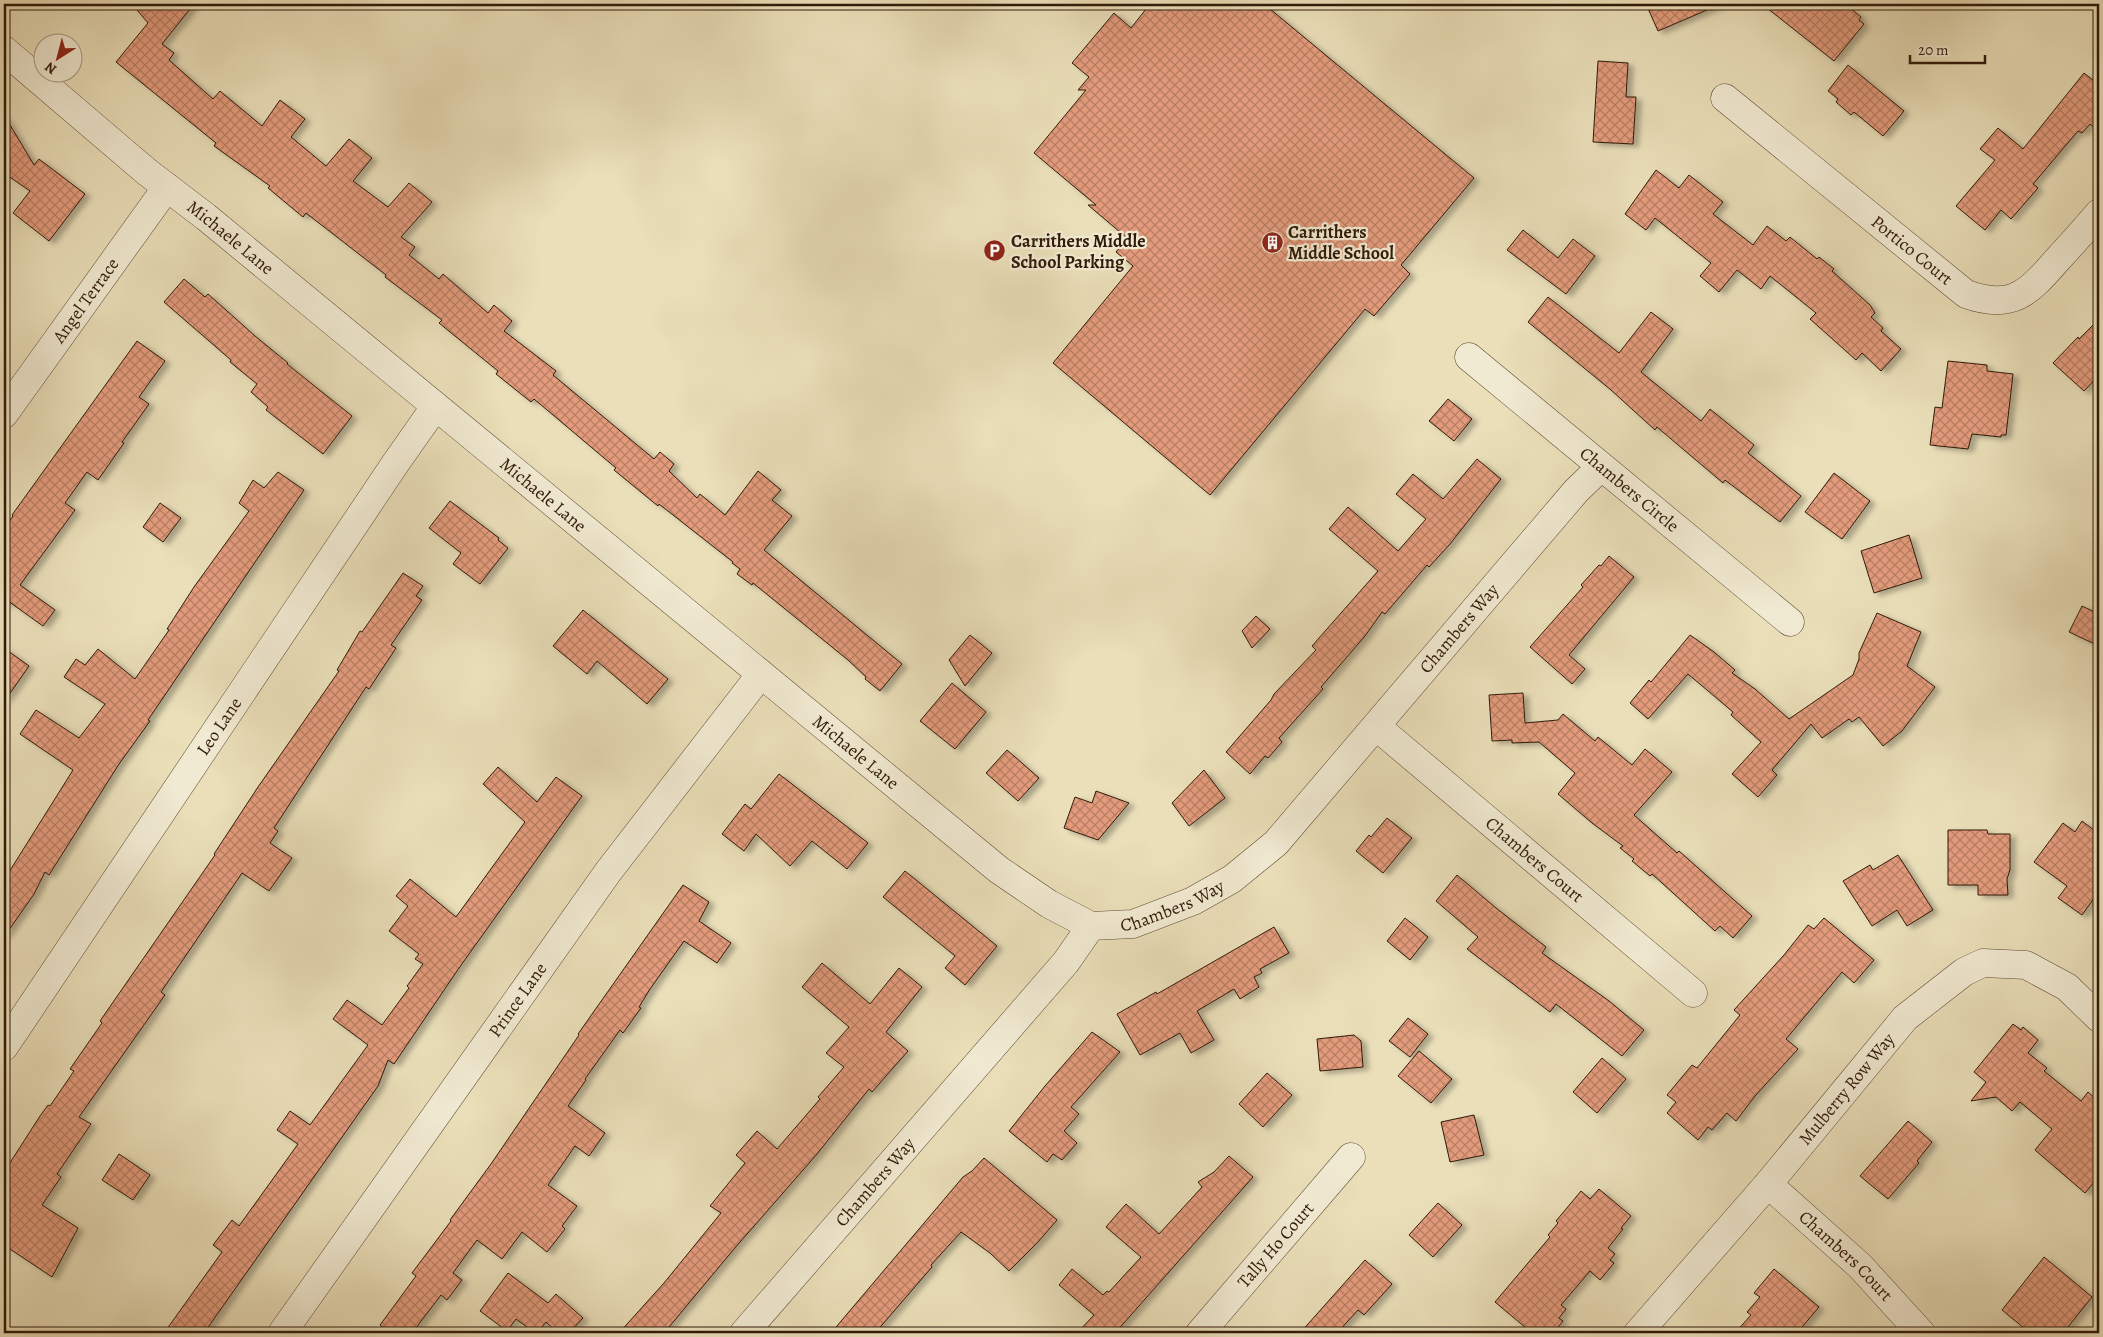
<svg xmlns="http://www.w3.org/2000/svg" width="2103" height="1337" font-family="Alegreya,serif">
<defs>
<pattern id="building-cross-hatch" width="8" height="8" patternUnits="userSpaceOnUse" patternTransform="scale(1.25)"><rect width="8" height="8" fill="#e39b7c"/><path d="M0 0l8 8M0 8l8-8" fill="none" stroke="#b87e64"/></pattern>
<filter id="shadow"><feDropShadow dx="5.5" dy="3" stdDeviation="2.5" flood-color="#0004"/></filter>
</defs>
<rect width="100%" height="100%" fill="#eadfb9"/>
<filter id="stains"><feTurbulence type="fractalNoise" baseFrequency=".004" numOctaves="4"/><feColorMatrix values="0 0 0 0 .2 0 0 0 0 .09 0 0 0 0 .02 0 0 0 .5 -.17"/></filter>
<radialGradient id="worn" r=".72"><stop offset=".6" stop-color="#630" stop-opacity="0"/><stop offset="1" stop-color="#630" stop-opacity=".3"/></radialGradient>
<path fill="url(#building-cross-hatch)" stroke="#301a09" filter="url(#shadow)" d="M 132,4 L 194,4 L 162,44 L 174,53 L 169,60 L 213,99 L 220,91 L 262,126 L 280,100 L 305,119 L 291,137 L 326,166 L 349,139 L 372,158 L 353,181 L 388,207 L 409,183 L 432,202 L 401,237 L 415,247 L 409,255 L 439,279 L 443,274 L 488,313 L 494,305 L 512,321 L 504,331 L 556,371 L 553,375 L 654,459 L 660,452 L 674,464 L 669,471 L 697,498 L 700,494 L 725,515 L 758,471 L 781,490 L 772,500 L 792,516 L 764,550 L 902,664 L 880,691 L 865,679 L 866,677 L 848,660 L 753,583 L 752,585 L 737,574 L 740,569 L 732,563 L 733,562 L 659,504 L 658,506 L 614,470 L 616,468 L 534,399 L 531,402 L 496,374 L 498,371 L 439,323 L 442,320 L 385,277 L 386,275 L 306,213 L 303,217 L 268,188 L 270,186 L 214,146 L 216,143 L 116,62 L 148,23 Z
M 1150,4 L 1264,4 L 1474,178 L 1401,265 L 1410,274 L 1374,316 L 1365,309 L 1210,495 L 1053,363 L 1133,266 L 1116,252 L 1127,238 L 1088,205 L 1096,205 L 1034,153 L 1086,90 L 1078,90 L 1089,77 L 1072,63 L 1114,13 L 1131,28 Z
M 1646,4 L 1721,4 L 1658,31 Z
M 1762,4 L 1845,4 L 1861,17 L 1859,20 L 1864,24 L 1834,61 Z
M 1598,61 L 1628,63 L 1626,97 L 1636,97 L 1633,144 L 1593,142 Z
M 1848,65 L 1904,111 L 1883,136 L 1854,112 L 1851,115 L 1836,102 L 1838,99 L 1828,91 Z
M 2084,73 L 2099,85 L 2099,131 L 2090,124 L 2082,133 L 2078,131 L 2033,184 L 2038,188 L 2011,219 L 2001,210 L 1985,230 L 1956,206 L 1995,160 L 1980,149 L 1998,128 L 2023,149 Z
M 4,115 L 34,165 L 39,159 L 85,194 L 49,241 L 13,213 L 30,191 L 4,173 Z
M 1656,170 L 1679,188 L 1689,175 L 1723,202 L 1713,214 L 1753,245 L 1767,226 L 1786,241 L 1790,237 L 1817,259 L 1819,257 L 1834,269 L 1832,271 L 1870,305 L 1875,313 L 1871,317 L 1883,328 L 1881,331 L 1901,349 L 1881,371 L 1862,353 L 1856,360 L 1810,319 L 1816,313 L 1770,276 L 1761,289 L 1737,270 L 1719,292 L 1700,276 L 1711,263 L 1655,218 L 1646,230 L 1625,214 Z
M 1523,230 L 1558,258 L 1573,239 L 1595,256 L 1566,294 L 1507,250 Z
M 184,279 L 205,297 L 208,294 L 255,336 L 288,363 L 287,364 L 352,416 L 323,454 L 266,410 L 268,407 L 251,392 L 257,384 L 230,362 L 231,360 L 164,302 Z
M 1548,297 L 1619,353 L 1651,312 L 1673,329 L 1641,372 L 1701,421 L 1710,409 L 1754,445 L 1748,453 L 1801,496 L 1780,522 L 1725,480 L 1723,483 L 1657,427 L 1655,430 L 1611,390 L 1528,322 Z
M 2099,319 L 2099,375 L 2084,391 L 2053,363 L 2078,337 L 2079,339 Z
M 137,341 L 165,361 L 139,397 L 149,404 L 122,442 L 124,443 L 98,480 L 87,472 L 65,503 L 75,510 L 20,585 L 55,610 L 43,626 L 8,601 L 4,607 L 4,529 L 13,516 L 12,515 Z
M 1948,361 L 1987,365 L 1987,371 L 2013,374 L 2006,435 L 2001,435 L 2001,437 L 1972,434 L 1968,449 L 1930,445 L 1935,407 L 1942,408 Z
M 1448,399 L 1472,419 L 1454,441 L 1429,421 Z
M 1477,459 L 1501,479 L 1450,544 L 1429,567 L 1427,565 L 1385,614 L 1382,612 L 1365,636 L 1321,687 L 1323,689 L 1279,738 L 1282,742 L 1268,758 L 1265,756 L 1250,774 L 1226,752 L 1271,700 L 1274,694 L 1316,650 L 1312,646 L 1378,571 L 1329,529 L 1348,507 L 1398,551 L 1426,519 L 1396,494 L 1413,474 L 1443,499 Z
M 278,472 L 304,490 L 148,720 L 150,721 L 119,764 L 49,875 L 45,872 L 34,894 L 4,937 L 4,880 L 73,770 L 20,734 L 36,710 L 79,738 L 105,704 L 64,677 L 76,659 L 85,665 L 98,649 L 135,679 L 169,630 L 167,629 L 194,587 L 249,511 L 239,503 L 253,480 L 264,488 Z
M 1834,473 L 1870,501 L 1842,539 L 1805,512 Z
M 450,501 L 499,538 L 498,540 L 508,548 L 480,584 L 453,564 L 461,553 L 429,528 Z
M 160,503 L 181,518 L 163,542 L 143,527 Z
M 1909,535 L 1922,578 L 1874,593 L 1861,551 Z
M 1609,556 L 1634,577 L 1569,655 L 1585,669 L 1572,684 L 1530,647 L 1583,587 L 1581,585 L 1599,565 L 1601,566 Z
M 403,573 L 423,586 L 416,596 L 422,600 L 391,645 L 396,648 L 369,689 L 366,687 L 274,828 L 278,831 L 270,843 L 292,858 L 269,891 L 242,873 L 161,992 L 165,995 L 79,1117 L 91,1124 L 57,1174 L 61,1177 L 42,1205 L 78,1228 L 52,1277 L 4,1245 L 4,1172 L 40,1116 L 48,1105 L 50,1106 L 74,1071 L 70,1069 L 102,1023 L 100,1021 L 215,855 L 214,854 L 258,787 L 339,671 L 337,670 L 360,631 L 362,632 Z
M 2082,606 L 2099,614 L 2099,646 L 2069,632 Z
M 583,610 L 668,679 L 647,704 L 597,661 L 587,674 L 553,646 Z
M 1877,613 L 1921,632 L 1907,666 L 1935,687 L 1902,731 L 1883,746 L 1859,717 L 1852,722 L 1849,719 L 1822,738 L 1811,724 L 1772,770 L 1777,775 L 1758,797 L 1732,774 L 1761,742 L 1731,715 L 1733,712 L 1688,674 L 1648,719 L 1630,703 L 1649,680 L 1651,682 L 1690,635 L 1714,652 L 1735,670 L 1732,673 L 1755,689 L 1789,719 L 1853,675 L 1859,659 L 1859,653 Z
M 1256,616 L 1270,629 L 1252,648 L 1242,631 Z
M 970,635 L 992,653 L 965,686 L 949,660 Z
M 4,648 L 29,666 L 4,702 Z
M 952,683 L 986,712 L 955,749 L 920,721 Z
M 1523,693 L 1525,723 L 1558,720 L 1563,714 L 1595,741 L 1598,737 L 1632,765 L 1645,749 L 1672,772 L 1634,815 L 1677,853 L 1679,851 L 1752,916 L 1733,938 L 1720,926 L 1715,931 L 1652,874 L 1650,876 L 1632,861 L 1634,859 L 1620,848 L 1623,846 L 1592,823 L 1558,794 L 1575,773 L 1539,742 L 1512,743 L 1512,740 L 1492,741 L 1489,695 Z
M 1007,750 L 1039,778 L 1018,801 L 986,773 Z
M 498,767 L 537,802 L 556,777 L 582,796 L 459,968 L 394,1064 L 388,1060 L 378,1086 L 204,1333 L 164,1333 L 222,1252 L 213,1245 L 232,1220 L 239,1226 L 298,1144 L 277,1130 L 290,1111 L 310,1125 L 368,1045 L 333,1019 L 347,1000 L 382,1025 L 409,988 L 407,986 L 423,964 L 415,959 L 419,954 L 389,931 L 408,906 L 396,896 L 410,879 L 456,917 L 525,822 L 483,784 Z
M 1204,770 L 1225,798 L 1189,826 L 1172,803 Z
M 779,774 L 868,843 L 847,869 L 812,841 L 790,866 L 756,834 L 744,851 L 722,834 L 745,804 L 751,809 Z
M 1096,791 L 1129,803 L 1098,840 L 1064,828 L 1075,797 L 1092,803 Z
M 1387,818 L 1412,838 L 1383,873 L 1356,851 L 1369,835 L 1371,837 Z
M 2082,821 L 2099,834 L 2099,891 L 2082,915 L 2058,898 L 2067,886 L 2034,862 L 2063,823 L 2075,832 Z
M 1948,830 L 1987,830 L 1988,834 L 2010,834 L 2010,870 L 2007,879 L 2008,895 L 1978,895 L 1978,885 L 1948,885 Z
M 1898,855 L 1933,910 L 1907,926 L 1897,910 L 1872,926 L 1843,881 L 1870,865 L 1873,870 Z
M 905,871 L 997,946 L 965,985 L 945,968 L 955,956 L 883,897 Z
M 1457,875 L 1496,908 L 1546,947 L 1542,953 L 1609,1001 L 1644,1030 L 1622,1056 L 1556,1004 L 1550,1012 L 1467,949 L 1478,937 L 1436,901 Z
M 683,885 L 709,902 L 699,921 L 731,943 L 717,963 L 684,941 L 650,989 L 639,1007 L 641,1008 L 623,1033 L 620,1030 L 585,1079 L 586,1080 L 568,1106 L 605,1133 L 589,1156 L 575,1146 L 548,1185 L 577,1206 L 562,1226 L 565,1229 L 547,1252 L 522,1232 L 502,1259 L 477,1240 L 453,1273 L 462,1280 L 447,1300 L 441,1295 L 412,1333 L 391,1333 L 380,1325 L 416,1276 L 412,1273 L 451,1221 L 450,1220 L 491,1164 L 579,1035 L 578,1034 Z
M 1405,918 L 1428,937 L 1410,960 L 1387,941 Z
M 1824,918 L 1874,960 L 1854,983 L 1842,972 L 1786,1039 L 1798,1049 L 1755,1096 L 1736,1121 L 1727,1113 L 1712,1130 L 1708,1127 L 1698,1140 L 1667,1113 L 1676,1102 L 1667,1095 L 1692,1065 L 1697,1068 L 1740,1015 L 1734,1010 L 1784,955 L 1808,925 L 1814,929 Z
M 1274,927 L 1289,953 L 1260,969 L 1262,973 L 1254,977 L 1259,987 L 1240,999 L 1234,989 L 1197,1011 L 1214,1040 L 1191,1053 L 1180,1033 L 1140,1055 L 1117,1014 L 1156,992 L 1157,994 Z
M 822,963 L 870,1004 L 899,968 L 922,987 L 886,1032 L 908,1051 L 872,1092 L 869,1089 L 817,1154 L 734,1249 L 664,1333 L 619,1333 L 664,1283 L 721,1213 L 710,1206 L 745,1163 L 736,1155 L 757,1131 L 777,1149 L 820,1099 L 818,1097 L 844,1067 L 826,1053 L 849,1027 L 802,987 Z
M 1408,1018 L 1428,1034 L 1410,1057 L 1389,1041 Z
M 2013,1024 L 2021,1030 L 2023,1027 L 2038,1040 L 2028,1053 L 2047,1068 L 2044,1071 L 2081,1101 L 2088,1092 L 2099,1102 L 2099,1176 L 2085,1193 L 2035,1150 L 2052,1129 L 2020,1102 L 2012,1111 L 1996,1097 L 1971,1101 L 1986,1082 L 1974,1072 Z
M 1092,1032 L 1120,1052 L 1071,1107 L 1079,1114 L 1064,1131 L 1077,1143 L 1062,1160 L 1053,1154 L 1047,1162 L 1009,1131 L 1045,1086 Z
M 1354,1035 L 1361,1041 L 1363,1067 L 1320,1071 L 1317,1039 Z
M 1419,1051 L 1452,1079 L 1431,1103 L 1398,1076 Z
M 1602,1058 L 1626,1079 L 1597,1113 L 1573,1092 Z
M 1267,1073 L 1292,1095 L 1263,1127 L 1239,1104 Z
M 1474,1115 L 1484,1155 L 1450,1162 L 1441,1122 Z
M 1908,1121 L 1932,1142 L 1917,1161 L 1919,1163 L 1888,1199 L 1860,1176 Z
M 119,1154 L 150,1175 L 133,1200 L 102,1180 Z
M 1229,1156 L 1253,1177 L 1115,1333 L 1077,1333 L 1094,1315 L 1059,1285 L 1072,1269 L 1103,1295 L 1107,1291 L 1109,1292 L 1141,1257 L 1106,1227 L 1118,1213 L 1126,1204 L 1159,1234 L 1202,1187 L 1198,1182 L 1214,1172 Z
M 984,1158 L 1057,1220 L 1037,1243 L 1009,1271 L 990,1253 L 961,1232 L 931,1265 L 932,1267 L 875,1333 L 831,1333 L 963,1177 L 972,1171 Z
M 1599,1189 L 1631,1216 L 1621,1228 L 1623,1229 L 1608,1248 L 1615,1254 L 1610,1260 L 1614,1263 L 1600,1280 L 1590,1271 L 1561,1305 L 1566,1309 L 1559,1318 L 1563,1321 L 1553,1333 L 1532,1333 L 1495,1302 L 1550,1237 L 1548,1235 L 1558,1223 L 1556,1221 L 1581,1191 L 1590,1199 Z
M 1438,1203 L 1462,1225 L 1433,1257 L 1409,1235 Z
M 2044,1257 L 2092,1297 L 2063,1333 L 2030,1333 L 2002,1310 Z
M 1365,1260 L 1392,1284 L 1364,1315 L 1358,1310 L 1337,1333 L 1300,1333 Z
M 1774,1269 L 1819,1307 L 1797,1333 L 1735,1333 L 1751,1315 L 1747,1312 L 1760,1297 L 1754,1293 Z
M 508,1273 L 548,1303 L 556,1294 L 583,1318 L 569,1333 L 558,1333 L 546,1322 L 537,1333 L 535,1333 L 516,1319 L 507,1331 L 480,1311 Z"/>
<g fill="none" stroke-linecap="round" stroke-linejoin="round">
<defs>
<g id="street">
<path id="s1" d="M 4,50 L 147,172 L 206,217 L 999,870 L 1049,904 L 1091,926"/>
<path id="s2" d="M 1725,98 L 1966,294 C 2013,311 2029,292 2058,259 C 2072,244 2086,228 2099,213"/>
<path id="s3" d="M 1469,357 L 1790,622"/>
<path id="s4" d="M 4,414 L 167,187"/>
<path id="s5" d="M 1377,727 L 1693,993"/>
<path id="s6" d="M 4,1047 L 395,464 L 435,407"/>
<path id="s7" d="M 1768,1184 L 1860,1266 L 1921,1333"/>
<path id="s8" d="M 282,1333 L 608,872 L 761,674"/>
<path id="s9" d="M 744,1333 L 1066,962 L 1091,926 L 1133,924 L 1193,901 L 1232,879 L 1276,843 L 1576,491 L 1601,467"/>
<path id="s10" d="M 1200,1333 L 1351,1157"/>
<path id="s11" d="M 1638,1333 L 1768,1184 L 1905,1018 L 1964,972 L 1983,963 L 2026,965 L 2067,987 L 2099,1018"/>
</g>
</defs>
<use href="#street" stroke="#5e4b35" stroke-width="29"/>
<use href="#street" stroke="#f1ead2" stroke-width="28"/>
</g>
<defs>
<symbol id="building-disc" viewBox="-11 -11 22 22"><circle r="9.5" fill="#8f2418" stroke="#f1ead2"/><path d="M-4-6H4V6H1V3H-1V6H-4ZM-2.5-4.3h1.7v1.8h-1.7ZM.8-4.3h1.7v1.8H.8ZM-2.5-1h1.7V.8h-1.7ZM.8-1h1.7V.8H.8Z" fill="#fff"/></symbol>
<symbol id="parking-disc" viewBox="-11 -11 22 22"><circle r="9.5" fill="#8f2418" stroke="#f1ead2"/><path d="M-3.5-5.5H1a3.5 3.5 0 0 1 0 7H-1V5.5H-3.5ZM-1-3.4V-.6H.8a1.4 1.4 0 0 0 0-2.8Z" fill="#fff"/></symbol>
</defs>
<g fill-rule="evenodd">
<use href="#building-disc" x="1260" y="230" width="25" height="25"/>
<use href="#parking-disc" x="982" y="238" width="25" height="25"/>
</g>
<g text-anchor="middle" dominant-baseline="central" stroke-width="4.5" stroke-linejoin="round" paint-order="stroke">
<g font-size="18" font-weight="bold" fill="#301a09" stroke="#f1ead2" text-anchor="start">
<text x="1288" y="232">Carrithers<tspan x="1288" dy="21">Middle School</tspan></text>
<text x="1011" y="241">Carrithers Middle<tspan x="1011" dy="21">School Parking</tspan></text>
</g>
<g font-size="18" fill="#301a09" stroke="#f1ead2">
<text stroke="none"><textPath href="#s1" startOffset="294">Michaele Lane</textPath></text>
<text stroke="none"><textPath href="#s2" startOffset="241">Portico Court</textPath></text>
<text stroke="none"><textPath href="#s4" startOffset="140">Angel Terrace</textPath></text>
<text stroke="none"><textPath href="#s3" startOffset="208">Chambers Circle</textPath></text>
<text stroke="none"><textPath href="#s1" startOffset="699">Michaele Lane</textPath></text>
<text stroke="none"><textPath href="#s9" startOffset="1025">Chambers Way</textPath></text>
<text stroke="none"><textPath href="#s6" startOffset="386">Leo Lane</textPath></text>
<text stroke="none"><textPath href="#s1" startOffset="1104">Michaele Lane</textPath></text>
<text stroke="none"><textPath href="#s5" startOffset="206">Chambers Court</textPath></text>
<text stroke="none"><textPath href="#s9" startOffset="620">Chambers Way</textPath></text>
<text stroke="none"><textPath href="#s8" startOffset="408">Prince Lane</textPath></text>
<text stroke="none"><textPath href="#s11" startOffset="321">Mulberry Row Way</textPath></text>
<text stroke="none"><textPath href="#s9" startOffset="200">Chambers Way</textPath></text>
<text stroke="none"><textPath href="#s10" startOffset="116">Tally Ho Court</textPath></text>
<text stroke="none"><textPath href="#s7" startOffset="106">Chambers Court</textPath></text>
</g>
</g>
<rect width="2103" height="1337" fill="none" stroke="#eadfb9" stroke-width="20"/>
<rect x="5" y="5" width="2093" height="1327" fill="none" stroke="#301a09" stroke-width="2.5"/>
<rect x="10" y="10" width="2083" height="1317" fill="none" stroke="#301a09"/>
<g transform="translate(58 58) rotate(216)"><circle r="24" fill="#f1ead2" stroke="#a49782"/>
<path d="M0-4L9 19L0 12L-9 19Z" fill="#8f2418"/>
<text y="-8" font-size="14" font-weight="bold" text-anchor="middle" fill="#301a09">N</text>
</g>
<path d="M1910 55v8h75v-8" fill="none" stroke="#301a09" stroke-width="2.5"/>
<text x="1918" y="55" font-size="15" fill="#301a09" stroke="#f1ead2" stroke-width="4" paint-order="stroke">20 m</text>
<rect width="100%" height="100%" filter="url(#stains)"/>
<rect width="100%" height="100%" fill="url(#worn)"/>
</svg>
